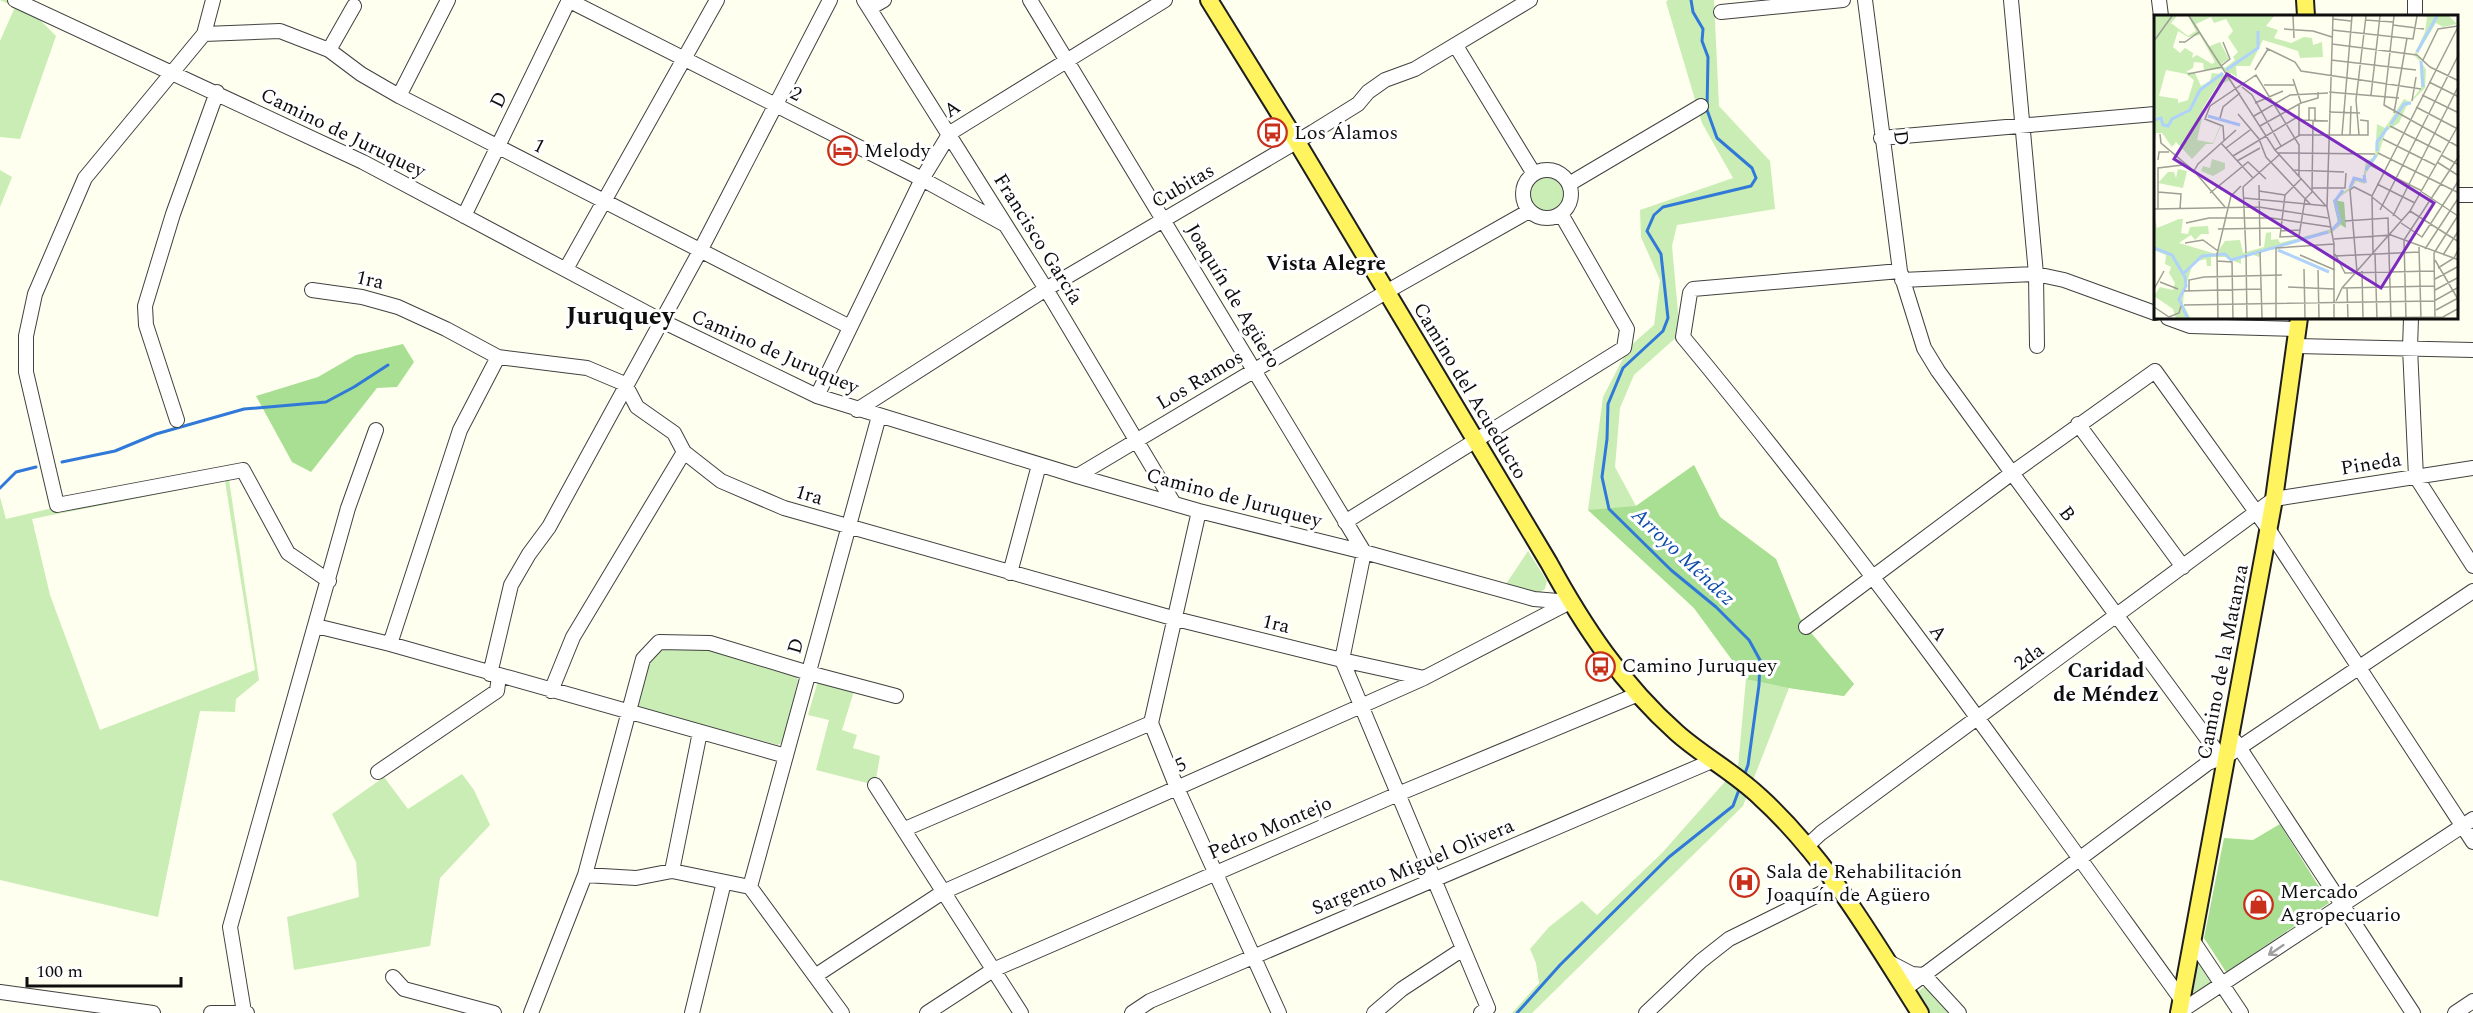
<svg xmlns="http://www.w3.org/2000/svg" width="2473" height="1013" font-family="Spectral,serif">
<rect width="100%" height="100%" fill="#ffffef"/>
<path fill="#c9edb5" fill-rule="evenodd" d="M 0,0 L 30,0 L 38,18 L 56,36 L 20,139 L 0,137 L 0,41 L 15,7 Z
M 1668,0 L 1714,0 L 1719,106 L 1770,161 L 1775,209 L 1677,225 L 1672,246 L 1680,334 L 1634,375 L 1620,408 L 1615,467 L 1636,506 L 1694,465 L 1720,517 L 1776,559 L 1801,621 L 1854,684 L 1844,696 L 1789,688 L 1743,806 L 1532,1013 L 1512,1013 L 1539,983 L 1536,963 L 1530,949 L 1549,927 L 1582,901 L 1597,915 L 1662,853 L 1738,767 L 1746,679 L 1694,608 L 1588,510 L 1603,397 L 1629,347 L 1654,325 L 1660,280 L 1641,237 L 1640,210 L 1733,178 L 1702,123 L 1666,2 Z
M 0,170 L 12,177 L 0,207 Z
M1530 194a18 18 0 1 1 36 0a18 18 0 1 1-36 0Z
M 224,477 L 229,480 L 259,680 L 236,699 L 235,712 L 200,711 L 158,917 L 0,880 L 0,497 L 6,519 L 74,503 ZM 225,481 L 255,670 L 100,730 L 50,595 L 32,519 Z
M 1528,551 L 1547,581 L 1545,589 L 1539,593 L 1506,584 Z
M 710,647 L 796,677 L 798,680 L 783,742 L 778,745 L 640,708 L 638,705 L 651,657 L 658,649 Z
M 818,681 L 854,691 L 842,730 L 857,735 L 853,748 L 880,756 L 875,785 L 816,770 L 829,720 L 808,715 Z
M 462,774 L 474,790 L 490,825 L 440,878 L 430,946 L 294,970 L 287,917 L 359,897 L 356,862 L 332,814 L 384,777 L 408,809 Z
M 2197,961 L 2211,983 L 2188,998 Z
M 1927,985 L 1952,1013 L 1926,1013 L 1914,994 Z"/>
<path fill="#a8df93" d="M 403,344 L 414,362 L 397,387 L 377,388 L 311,472 L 292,462 L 256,396 L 318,377 L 356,355 Z
M 1694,465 L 1720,517 L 1776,559 L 1801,621 L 1854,684 L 1844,696 L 1789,688 L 1746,679 L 1694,608 L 1588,510 L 1636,506 Z
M 2280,824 L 2329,903 L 2226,972 L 2204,938 L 2224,838 L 2253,840 Z"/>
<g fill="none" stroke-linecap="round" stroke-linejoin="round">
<path stroke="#3079d8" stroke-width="3" d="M 1691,0 L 1693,12 L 1703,29 L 1702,41 L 1708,57 L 1707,110 L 1717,138 L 1752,168 L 1756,178 L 1751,186 L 1663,207 L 1654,215 L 1647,231 L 1661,254 L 1668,318 L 1663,331 L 1623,368 L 1608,404 L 1607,439 L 1602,477 L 1609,509 L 1671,570 L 1716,607 L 1749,640 L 1760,660 L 1759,685 L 1748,765 L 1744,776
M 62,462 L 115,451 L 156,434 L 244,409 L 326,402 L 354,387 L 388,365
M 0,488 L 16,472 L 36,467
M 1517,1013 L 1560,965 L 1669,857 L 1733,806 L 1740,787"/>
<defs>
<path id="minor" d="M 15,0 L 363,162 L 662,321 L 817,396 L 1077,476 L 1199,511 L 1364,552 L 1534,599 L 1570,602
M 213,0 L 204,34 L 85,178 L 35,294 L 26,336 L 26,372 L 57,505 L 243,470 L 288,553 L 329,581
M 568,0 L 922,179 L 1004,224
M 864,0 L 1046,289 L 1173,502
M 1030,0 L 1364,552 L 1342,660 L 1488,1008 L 1481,1013
M 1865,0 L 1900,271 L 1924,348 L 1938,371 L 2012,473 L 2217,752 L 2227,756
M 2011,0 L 2036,274 L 2037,346
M 2159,0 L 2161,16
M 2415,0 L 2415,16
M 870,8 L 884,0
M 1721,12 L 1843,0
M 204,34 L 280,31 L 329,50 L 361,74 L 399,96 L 850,327
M 1456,46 L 1534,174
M 329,50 L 354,6
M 399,96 L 448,0
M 1881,138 L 2155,114
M1523 194a24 24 0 1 1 48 0a24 24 0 1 1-48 0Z
M 1569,184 L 1701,106
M 2456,195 L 2473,195
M 464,216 L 569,0
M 566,269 L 717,0
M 1900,271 L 1693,289 L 1690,293 L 1683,337 C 1860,550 2020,776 2181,999
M 1902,280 L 2036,274 L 2064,280 L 2155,313
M 312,290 L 362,297 L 398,307 L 446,329 L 498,357 L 587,368 L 625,384 L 637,407 L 674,433 L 684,452 L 721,481 L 784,508 L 1176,619 L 1342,660 L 1424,678
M 2168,318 L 2190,326 L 2298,329
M 2411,318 L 2410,348 L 2416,477 L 2473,566
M 2296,346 L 2473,350
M 817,396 L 922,179 L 950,133 L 1165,0
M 857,410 L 1046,289 L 1313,132 L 1358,104 L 1368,92 L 1385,80 L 1415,69 L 1530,0
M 177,420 L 146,325 L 145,306 L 173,214 L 217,92
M 2078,424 L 2183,567
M 1077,476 L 1386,292 L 1529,211
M 1345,522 L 1624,348 L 1627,329 L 1561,214
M 1010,573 L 1039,465
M 316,626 L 390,644 L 786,756
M 1806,627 L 2012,473 L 2155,371 L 2269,530 L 2473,842
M 390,644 L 460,430 L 498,357
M 490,674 L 511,585 L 529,554 L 549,527 L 700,251 L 830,0
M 551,691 L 573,637 L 684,452
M 1151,723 L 1177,788 L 1279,1013
M 1151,723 L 1199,511
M 2235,741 L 2413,1013
M 378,772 L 497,691 L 499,676
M 875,785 L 1021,1013
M 905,829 L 1151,723
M 1806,847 L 1821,833 L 2274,499 L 2473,468
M 672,871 L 700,732
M 585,875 L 636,878 L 672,871 L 750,887
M 750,887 L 879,416
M 750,887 L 842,1013
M 2193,941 L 2241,1013
M 1887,961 L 1912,974 L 1924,975 L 1959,1013
M 815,976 L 943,892 L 1424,678 L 1570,602
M 393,977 L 404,989 L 494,1013
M 1905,989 L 2208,763 L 2227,756 L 2473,591
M 0,992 L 153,1013
M 244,1012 L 230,927 L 348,508 L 376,430
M 211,1013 L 247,1013
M 531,1013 L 585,875 L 643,659 L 659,642 L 710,643 L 809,673 L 896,696
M 692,1013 L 724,882
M 927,1013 L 993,970 L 1398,794 L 1636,695
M 1132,1013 L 1150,1001 L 1712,761
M 1374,1013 L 1402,989 L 1463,949
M 1646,1013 L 1701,961 L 1729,939 L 1836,886
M 2178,1013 L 2473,819
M 2455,1013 L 2473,1001"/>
<path id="major" d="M 1209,0 L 1297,142 L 1549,563 C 1584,627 1622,684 1677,733 C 1703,756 1735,773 1760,797 C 1826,857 1873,939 1920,1013
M 2305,0 L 2306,16
M 2179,1013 L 2274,499 L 2299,318"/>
</defs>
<use href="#minor" stroke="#414141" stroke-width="16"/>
<use href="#major" stroke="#1f1f1f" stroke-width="20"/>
<use href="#minor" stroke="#fff" stroke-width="14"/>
<use href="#major" stroke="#fff35f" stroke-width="16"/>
</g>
<defs><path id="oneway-shaft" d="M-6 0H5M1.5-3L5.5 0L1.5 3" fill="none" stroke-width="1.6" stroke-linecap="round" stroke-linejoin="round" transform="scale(1.5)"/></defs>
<use stroke="#9f9f9f" href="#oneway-shaft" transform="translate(2276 950) rotate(146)"/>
<defs>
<symbol id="bus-ring" viewBox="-11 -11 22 22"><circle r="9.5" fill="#fff" stroke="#c9301b" stroke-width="1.5"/><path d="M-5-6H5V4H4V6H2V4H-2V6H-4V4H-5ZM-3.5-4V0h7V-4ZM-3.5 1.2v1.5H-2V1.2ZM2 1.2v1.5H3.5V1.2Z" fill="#c9301b"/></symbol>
<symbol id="hotel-ring" viewBox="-11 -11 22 22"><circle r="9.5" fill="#fff" stroke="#c9301b" stroke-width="1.5"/><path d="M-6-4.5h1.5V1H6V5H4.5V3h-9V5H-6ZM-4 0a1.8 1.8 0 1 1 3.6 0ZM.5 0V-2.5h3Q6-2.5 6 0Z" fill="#c9301b"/></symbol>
<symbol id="hospital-ring" viewBox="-11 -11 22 22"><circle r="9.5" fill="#fff" stroke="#c9301b" stroke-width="1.5"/><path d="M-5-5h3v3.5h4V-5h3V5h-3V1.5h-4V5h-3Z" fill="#c9301b"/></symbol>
<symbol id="shop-ring" viewBox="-11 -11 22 22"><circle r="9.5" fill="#fff" stroke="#c9301b" stroke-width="1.5"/><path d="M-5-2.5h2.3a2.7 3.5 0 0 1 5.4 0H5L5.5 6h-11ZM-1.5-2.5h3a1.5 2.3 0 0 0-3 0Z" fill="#c9301b"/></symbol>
</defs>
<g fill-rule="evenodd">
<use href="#bus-ring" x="1256" y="116" width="33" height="33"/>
<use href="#hotel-ring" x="826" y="134" width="33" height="33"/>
<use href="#bus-ring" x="1584" y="650" width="33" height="33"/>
<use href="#hospital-ring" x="1728" y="866" width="33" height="33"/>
<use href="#shop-ring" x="2242" y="888" width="33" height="33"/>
</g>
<g text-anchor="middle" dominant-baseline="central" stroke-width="6" stroke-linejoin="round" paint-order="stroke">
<g font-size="20" fill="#0e0e0e" stroke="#fff">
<text transform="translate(796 94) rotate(27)">2</text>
<text transform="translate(499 100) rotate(-64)">D</text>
<text transform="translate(952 109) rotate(-34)">A</text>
<text transform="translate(343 133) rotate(26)">Camino de Juruquey</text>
<text transform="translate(1901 138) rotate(83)">D</text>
<text transform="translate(539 146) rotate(27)">1</text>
<text transform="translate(1183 186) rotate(-30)">Cubitas</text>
<text transform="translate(1038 239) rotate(58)">Francisco García</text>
<text transform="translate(370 280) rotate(13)">1ra</text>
<text transform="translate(1233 296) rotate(59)">Joaquín de Agüero</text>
<text transform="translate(775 352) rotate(24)">Camino de Juruquey</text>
<text transform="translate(1200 380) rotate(-31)">Los Ramos</text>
<text transform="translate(1470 391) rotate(59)">Camino del Acueducto</text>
<text transform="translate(2371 464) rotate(-9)">Pineda</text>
<text transform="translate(809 495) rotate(17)">1ra</text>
<text transform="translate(1234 498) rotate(15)">Camino de Juruquey</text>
<text transform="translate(2067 514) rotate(53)">B</text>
<text transform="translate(1276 624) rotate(14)">1ra</text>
<text transform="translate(1938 633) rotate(53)">A</text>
<text transform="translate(796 646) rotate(-75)">D</text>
<text transform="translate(2029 657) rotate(-36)">2da</text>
<text transform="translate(2223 662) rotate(-79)">Camino de la Matanza</text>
<text transform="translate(1181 765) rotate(-24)">5</text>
<text transform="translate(1270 828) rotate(-23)">Pedro Montejo</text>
<text transform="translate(1413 867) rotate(-23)">Sargento Miguel Olivera</text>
</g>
<g font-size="20" fill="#0e0e0e" stroke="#fff" text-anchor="start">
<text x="1294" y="133">Los Álamos</text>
<text x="864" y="151">Melody</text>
<text x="1622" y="666">Camino Juruquey</text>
<text x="1766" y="872">Sala de Rehabilitación<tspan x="1766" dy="23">Joaquín de Agüero</tspan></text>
<text x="2280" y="892">Mercado<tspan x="2280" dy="23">Agropecuario</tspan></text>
</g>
<g font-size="21" font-weight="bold" fill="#0e0e0e" stroke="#fff">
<text x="1326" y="264">Vista Alegre</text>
<text x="2106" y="671">Caridad<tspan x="2106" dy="24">de Méndez</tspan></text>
</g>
<g font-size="21" font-style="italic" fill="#0d4baa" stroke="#fff">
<text transform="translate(1683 557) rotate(43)">Arroyo Méndez</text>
</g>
<g font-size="26" font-weight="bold" fill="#0e0e0e" stroke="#fff">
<text x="620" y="316">Juruquey</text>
</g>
</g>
<g transform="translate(2154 15)">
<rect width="304" height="304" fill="#ffffef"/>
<path d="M 0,1 L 23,1 L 17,8 L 34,21 L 42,16 L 34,1 L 120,1 L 112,11 L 124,15 L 120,23 L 137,28 L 150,22 L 158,23 L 159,30 L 168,27 L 169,42 L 146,43 L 144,36 L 109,25 L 96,51 L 82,51 L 83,62 L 77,58 L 76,65 L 63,71 L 49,93 L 46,103 L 67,111 L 59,129 L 52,129 L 38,144 L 22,127 L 18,132 L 8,118 L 2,118 L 0,136 ZM 57,2 L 60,8 L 72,4 L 79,16 L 74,22 L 84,37 L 79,42 L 81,45 L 71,53 L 67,49 L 75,44 L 66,27 L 54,32 L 42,9 ZM 24,16 L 34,22 L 46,20 L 61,47 L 58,49 L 43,40 L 38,43 L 39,38 L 31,33 L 26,38 L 19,32 ZM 40,47 L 49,48 L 50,55 L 69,54 L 74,60 L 58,58 L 56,66 L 47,71 L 41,58 L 32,57 L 39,53 ZM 12,55 L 32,59 L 40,65 L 34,85 L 24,88 L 24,84 L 5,81 ZM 48,104 L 66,111 L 59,128 L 43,125 ZM 268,1 L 295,1 L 303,9 L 289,12 L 282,8 L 263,39 L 272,55 L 271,73 L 252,92 L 245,108 L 232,116 L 224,141 L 212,158 L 211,169 L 202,166 L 196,175 L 184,183 L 184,187 L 190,187 L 192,213 L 187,210 L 177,218 L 121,231 L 120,235 L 108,234 L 105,242 L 97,239 L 87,242 L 87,249 L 71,242 L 57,242 L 57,251 L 53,251 L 52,244 L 44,246 L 38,251 L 30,277 L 29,289 L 37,304 L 22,304 L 19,294 L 0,281 L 6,272 L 19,275 L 21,268 L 15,258 L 17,252 L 11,249 L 12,240 L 0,235 L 0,199 L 3,213 L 25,204 L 29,204 L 27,218 L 34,219 L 36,212 L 54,211 L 55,219 L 47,219 L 41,225 L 37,220 L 25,228 L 62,239 L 71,226 L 86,225 L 89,238 L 110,232 L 112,218 L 117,217 L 117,225 L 124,224 L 126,228 L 178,214 L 184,207 L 179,185 L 195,173 L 199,162 L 209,164 L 212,146 L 221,142 L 223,109 L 231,113 L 250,84 L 256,87 L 267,73 L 266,46 L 260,40 L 271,17 L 273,2 ZM 58,144 L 71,148 L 71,154 L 59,161 L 47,156 L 49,151 L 56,153 ZM 24,154 L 33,156 L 29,173 L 4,168 L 14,157 L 20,157 L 22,163 Z" fill="#c9edb5" fill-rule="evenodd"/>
<path d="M 179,185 L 190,187 L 192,213 L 184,207 Z" fill="#a8df93"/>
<path fill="none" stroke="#afd2fb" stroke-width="3" d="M 263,37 L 283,1M 267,46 L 269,72M 72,55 L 104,33 L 104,16M 54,101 L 86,110M 0,105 L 7,103 L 9,110 L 14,111 L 18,104 L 36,95 L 46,75 L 69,58M 237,109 L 250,89 L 257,88M 223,136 L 223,127 L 234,112M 212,155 L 222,140M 196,173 L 200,163 L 211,166 L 210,160M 178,215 L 186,206 L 181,186 L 189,175M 0,233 L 18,240 L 31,262 L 32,271 L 25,284 L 34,304M 124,235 L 175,257M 29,259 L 48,241 L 71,239 L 77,245 L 174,217"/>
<path fill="none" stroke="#9f9f95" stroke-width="1.5" d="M 35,1 L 121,135 L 172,191M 139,1 L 140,23M 179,1 L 173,192 L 180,229 L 180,304M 240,1 L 230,90 L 305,132M 179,4 L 197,6M 211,5 L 239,7M 239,10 L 270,14M 130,14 L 159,16 L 178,22M 178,15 L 259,24 L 263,1M 0,26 L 18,1M 25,27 L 31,27 L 45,17M 178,29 L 263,40 L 276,52 L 305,66M 112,33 L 141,47 L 147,56 L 267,74M 177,45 L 262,55M 269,45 L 284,14 L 304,11M 67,51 L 76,44 L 69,27M 101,55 L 114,34M 34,59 L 68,52M 139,64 L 147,88M 275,67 L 305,82M 110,70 L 140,70M 88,72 L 98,80 L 127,131M 175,77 L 245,83M 217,80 L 226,1M 268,80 L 305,98M 258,86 L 262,62M 101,88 L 129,76M 145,90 L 145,122M 262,92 L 302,113M 175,97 L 206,98M 240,98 L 253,23M 84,99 L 105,124 L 112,142 L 157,190M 100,101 L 136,80 L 174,78M 66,103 L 69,92 L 86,78M 145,105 L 174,106M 155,105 L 155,93 L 161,93 L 161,105M 106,111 L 147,88 L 164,83 L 164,77M 236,111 L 287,137M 6,119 L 7,128 L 40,156 L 71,192M 188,120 L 198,1M 196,120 L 197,91M 205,120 L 202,85 L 212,1M 229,124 L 281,150M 70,125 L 69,111 L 51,104 L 56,91 L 102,60 L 145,130M 67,128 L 99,163M 72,133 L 96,115M 121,135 L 146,120 L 214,120 L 214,106 L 206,105M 124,138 L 221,139M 224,138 L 305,178M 287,140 L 305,150M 79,141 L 145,101M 4,145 L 5,137 L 15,137M 83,146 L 106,133M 283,147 L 305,161M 216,150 L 268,176M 138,155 L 190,157M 40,156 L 44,149 L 82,115M 145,162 L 145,129M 223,169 L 261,188M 105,170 L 106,231M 89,172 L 92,238M 89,172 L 125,140M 158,173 L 191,173 L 192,158M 105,176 L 131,180M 4,177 L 27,179 L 26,194M 268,177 L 304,201M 56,178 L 94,147 L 112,164M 131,180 L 126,222 L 145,221 L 151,184 L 158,177 L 159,105M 131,180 L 147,164M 218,182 L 248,206M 90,183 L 173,191M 1,194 L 105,192 L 174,203M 4,194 L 4,153 L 29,150M 226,195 L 305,39M 256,196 L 305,227M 239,201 L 304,72M 191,206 L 234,203 L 237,304M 32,208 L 55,203 L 117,203 L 177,212M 247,208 L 268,222 L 305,165M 64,214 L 127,213M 126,216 L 146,215M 180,224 L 237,220 L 305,245M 31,228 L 49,225 L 64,236M 265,232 L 267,304M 271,234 L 305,182M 106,237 L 108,303M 219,238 L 218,181 L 305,10M 221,238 L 223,304M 280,238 L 281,304M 280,238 L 305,199M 181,239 L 191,258 L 280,256M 92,240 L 93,303M 146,240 L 181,255M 289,240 L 305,215M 181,241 L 265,237M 281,245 L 305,286M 63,246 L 78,247 L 79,304M 284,253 L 300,243 L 305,233M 150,254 L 151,303M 164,255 L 165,303M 208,256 L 209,304M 203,257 L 196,175 L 200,172 L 218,181M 281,264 L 305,251M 6,267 L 24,274M 134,272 L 180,274M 189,273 L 281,271M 193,273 L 194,303M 0,274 L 10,256M 281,275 L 305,262M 30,276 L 107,274M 35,276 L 35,265 L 50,262 L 128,260M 182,286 L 188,273 L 256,196 L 305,109M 30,290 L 280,286 L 305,272M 0,292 L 15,302 L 25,298 L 27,291M 282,295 L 304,283M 122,303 L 122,233 L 180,229M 64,304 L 63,239 L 77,181 L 87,171M 79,304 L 289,302 L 305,293M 252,304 L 250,225 L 305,141"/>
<path fill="#7b2cbf" fill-opacity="0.15" stroke="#7b2cbf" stroke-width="3" d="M 73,59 L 280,188 L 227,273 L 20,144 Z"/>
<rect width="304" height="304" fill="none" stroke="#0e0e0e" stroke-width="3"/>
</g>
<path d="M27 977v9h154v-9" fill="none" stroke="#0e0e0e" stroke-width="3"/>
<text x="36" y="977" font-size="18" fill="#0e0e0e" stroke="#ffffff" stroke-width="4.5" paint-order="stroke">100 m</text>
</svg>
